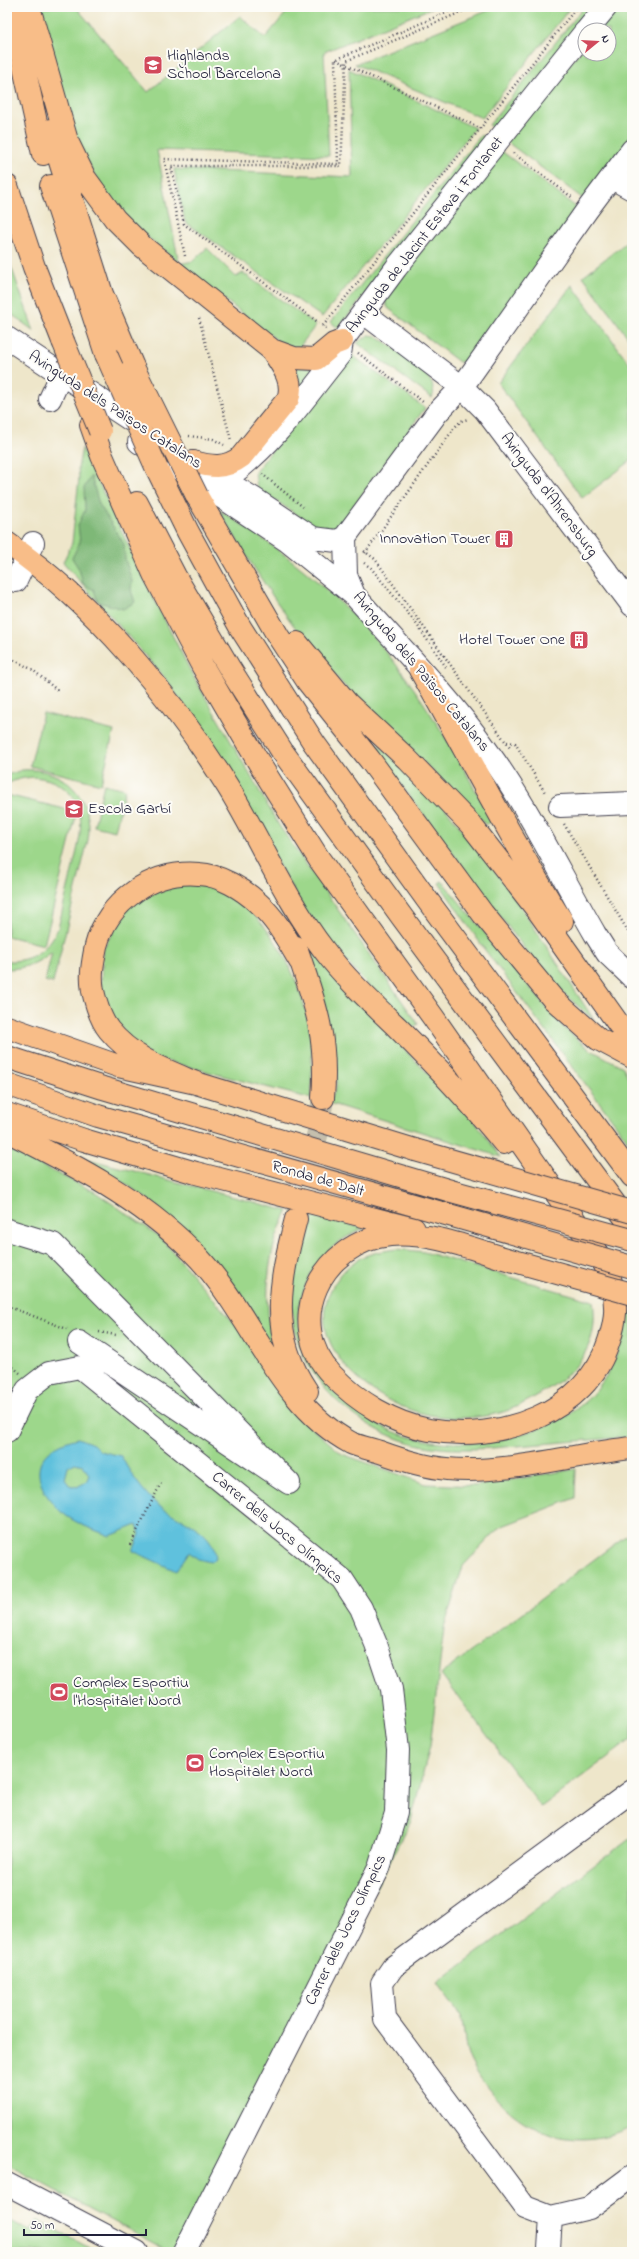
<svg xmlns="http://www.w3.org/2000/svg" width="639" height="2259" font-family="'Indie Flower',sans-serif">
<rect width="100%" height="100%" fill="#fdfcf7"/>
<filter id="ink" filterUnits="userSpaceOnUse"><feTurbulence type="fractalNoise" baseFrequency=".025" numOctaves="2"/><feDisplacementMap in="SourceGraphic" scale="8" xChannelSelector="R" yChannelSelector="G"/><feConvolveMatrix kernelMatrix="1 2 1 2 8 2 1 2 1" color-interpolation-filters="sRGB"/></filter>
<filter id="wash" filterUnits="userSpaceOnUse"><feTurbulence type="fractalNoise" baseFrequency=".012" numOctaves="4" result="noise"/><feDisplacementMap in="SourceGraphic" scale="16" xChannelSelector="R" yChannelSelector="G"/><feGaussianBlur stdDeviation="0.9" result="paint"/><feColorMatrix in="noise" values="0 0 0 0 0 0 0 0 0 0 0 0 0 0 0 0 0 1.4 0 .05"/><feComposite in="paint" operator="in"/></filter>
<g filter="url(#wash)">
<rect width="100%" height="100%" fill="#eee6ca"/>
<path fill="#9dd78b" stroke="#607c63" d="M 41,7 L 76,7 L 148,92 L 240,16 L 265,38 L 291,7 L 434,7 L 324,52 L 329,156 L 157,150 L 179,263 C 157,245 135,228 117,206 C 70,150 53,77 41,7 Z
M 497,7 L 571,7 L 482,118 L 355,64 Z
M 584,7 L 596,7 L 496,131 L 489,125 Z
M 615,7 L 632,7 L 632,138 L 586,201 L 507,142 L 585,45 L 585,54 L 609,54 L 609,30 L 597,30 Z
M 349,69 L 475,128 L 322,317 L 185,222 L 174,169 L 352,177 Z
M 481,135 L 488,141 L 338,328 L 331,322 Z
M 500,150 L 580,210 L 469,361 L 459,362 L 388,308 L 384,299 Z
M 632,238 L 632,343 L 583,276 Z
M 207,248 L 236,277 L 243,273 L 316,325 L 297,350 L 278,341 L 179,264 L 193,261 Z
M 7,255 L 34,331 L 7,311 Z
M 572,285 L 632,367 L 632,460 L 582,498 L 498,383 Z
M 369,335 L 376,336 C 392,348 443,375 432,398 L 357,343 Z
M 349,353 L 425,408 L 343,521 L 333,532 L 327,535 L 257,488 L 255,472 Z
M 284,361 L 317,369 L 301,390 L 298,378 Z
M 82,448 L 150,591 L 192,674 L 280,827 L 418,1024 L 409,1031 L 312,923 L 201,730 L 165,678 L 63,562 L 72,543 L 79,478 L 78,468 Z
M 219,510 C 268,540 315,576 355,617 C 412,675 454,749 492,821 L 486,825 C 440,774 387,731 340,681 C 291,629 255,571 219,510 Z
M 43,713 L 114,731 L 101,784 L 30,766 Z
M 353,721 L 441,803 L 509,889 L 594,1020 L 563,993 L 537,965 Z
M 22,770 C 64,766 95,799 88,840 L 53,983 L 45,981 L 52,952 C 38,963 25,969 7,969 L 7,961 C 31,962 49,949 58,928 C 63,909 67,890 72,871 C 80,838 93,801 54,782 C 39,775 22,776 7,784 L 7,775 Z
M 104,784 L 125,789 L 115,831 L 94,826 Z
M 7,795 L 77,812 L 44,945 L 7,936 Z
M 442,881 L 563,1027 L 589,1049 L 623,1067 L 632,1085 L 632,1146 L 485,950 L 439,883 Z
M 183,884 C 199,885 214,886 227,894 C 273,920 302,981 310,1032 C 313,1054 311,1077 312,1099 L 155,1058 L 139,1049 L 115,1020 L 106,1004 L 101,987 L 103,949 L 129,904 L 163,888 Z
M 308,946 L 387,1032 L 472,1118 L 501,1157 L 329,1103 L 336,1088 L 337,1070 L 323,1001 L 304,948 Z
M 7,1149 L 95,1192 L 159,1236 L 235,1324 L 310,1426 L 342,1454 L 426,1484 L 475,1486 L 576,1469 L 575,1498 L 500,1527 L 463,1566 L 444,1628 L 430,1746 L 411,1821 L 184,2252 L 170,2252 L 7,2164 Z
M 76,1156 L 288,1211 C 264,1254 265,1301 272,1348 L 157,1206 L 123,1182 Z
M 307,1215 L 364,1228 C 335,1241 314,1259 304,1290 C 301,1298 298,1309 298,1317 C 299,1330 319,1376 328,1386 C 345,1405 378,1427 403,1435 C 454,1450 511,1443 558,1420 C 600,1400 625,1355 624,1310 L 632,1312 L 632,1437 C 598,1439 564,1442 529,1445 C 468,1450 417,1457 363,1421 C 351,1413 340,1405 330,1394 C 309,1372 294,1342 292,1310 C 290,1278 302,1247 307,1215 Z
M 397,1249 L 424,1252 L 593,1301 C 599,1338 583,1367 551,1387 C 538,1395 524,1404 509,1410 C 480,1421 437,1420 408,1409 C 362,1392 302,1340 333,1286 C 350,1258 366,1253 397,1249 Z
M 632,1531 L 632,1739 L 541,1807 L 441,1674 Z
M 632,1837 L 632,2126 C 565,2160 502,2123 470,2060 C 463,2047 466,2032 461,2019 C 457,2007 444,1994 437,1983 Z
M 7,2219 L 30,2231 L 37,2220 L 97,2252 L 7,2252 Z"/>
<path fill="#7eb877" stroke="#506d59" d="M 91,476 L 99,504 L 124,544 L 125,559 L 132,581 L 131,590 L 135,602 L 123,609 L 98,602 L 94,590 L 83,584 L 79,569 L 72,558 L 80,542 L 78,525 L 85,510 L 84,488 Z"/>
<path fill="#5fc1dd" stroke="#40728c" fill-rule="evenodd" d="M 78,1438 L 93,1444 L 100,1451 L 121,1456 C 130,1473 143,1492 158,1505 C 178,1521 213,1527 216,1558 L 210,1562 L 198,1559 L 189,1552 L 176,1571 L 133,1551 L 140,1534 L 137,1525 L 110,1536 C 92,1529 70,1522 56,1507 C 26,1474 37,1448 78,1438 ZM 75,1463 L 83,1465 L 89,1475 L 86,1482 L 77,1487 L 69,1485 L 65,1479 L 68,1467 Z"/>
</g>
<g filter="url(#ink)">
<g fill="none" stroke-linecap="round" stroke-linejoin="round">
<path stroke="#c5bfad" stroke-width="22" stroke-dasharray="22 11" stroke-linecap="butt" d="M 296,1217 L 318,1132 L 323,1098"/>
<defs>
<path id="minor" d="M 587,30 L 606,7
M 612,178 L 632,189
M 364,313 L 462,387 L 485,410 L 632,605
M 7,338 L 146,430
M 50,399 L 56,386
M 139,442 L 286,540 L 354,595
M 193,462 L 253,498 L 313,538 L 337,541 L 345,537 L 437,413 L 462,387 L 587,210 L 632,150
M 231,475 C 275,443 306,396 340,354 L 342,341 L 396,268 L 585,32
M 345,537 L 346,575 L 354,595 C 398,645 447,694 486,749 C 528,806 559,872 595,934 L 607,953 L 632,977
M 30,549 L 33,543
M 16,581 L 23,566
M 560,806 L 632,803
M 7,1230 L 53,1244 L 289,1483 L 79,1342
M 7,1431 L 27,1390 L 49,1373 L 80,1367 L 342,1579 L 361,1608 L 376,1644 L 391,1689 L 398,1750 L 396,1813 L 379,1868 L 184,2252
M 632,1791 L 393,1967 L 382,1983 L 385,2019 L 525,2207 L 551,2217 L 589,2208 L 632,2176
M 7,2184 L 137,2252
M 551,2217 L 549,2249 L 551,2252"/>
<path id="highway" d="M 29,7 L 67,141 L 85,178 L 115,219 L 142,246 L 272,350 L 294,358 L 316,359 L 334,344 L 342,341
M 12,13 L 29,63
M 20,49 L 43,154
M 50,130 L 102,294 L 133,367
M 7,186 L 34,267 L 63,341
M 51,186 L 106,354
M 91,425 L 102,456 L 154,574 L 203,667 L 262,768 L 319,859 L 433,1017 L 583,1232 C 594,1249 607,1266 612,1285 C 617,1305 616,1321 609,1341 C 587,1413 499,1443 429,1430 C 392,1423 358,1402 332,1375 C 282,1322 321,1242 390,1235 C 428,1232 465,1246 500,1257
M 193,462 C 212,467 225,469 241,457 L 288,399 C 295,381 281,364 272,350
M 157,469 L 188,532 L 240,627 L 314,743 L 428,901 L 632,1176
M 197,496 L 278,636 L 308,682 L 370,760 L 483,914 L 553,999 L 598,1039 L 632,1057
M 137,503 L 175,576 L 230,669 L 282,751 L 402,917 L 632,1227
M 7,543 C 95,604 172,697 228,787 C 261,841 285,899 324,950 C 345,978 371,1002 397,1027 C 434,1064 471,1102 504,1143
M 297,643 L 347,703 L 407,759 L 471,825 L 539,912 L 627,1036
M 420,670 C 468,753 510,839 562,921
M 296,947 C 315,1003 328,1036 323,1098
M 7,1027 L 118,1066 L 196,1083 L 415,1150
M 7,1057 L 103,1088 L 451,1191
M 196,1083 C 163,1069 132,1058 109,1030 C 100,1019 96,1004 93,991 C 90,975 93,961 96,946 C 108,901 152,870 199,874 C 220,875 243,889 258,903 C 276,919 288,941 300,961
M 7,1084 L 98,1116 L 474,1222
M 7,1114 L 84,1140 L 196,1173 L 414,1229
M 7,1131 C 74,1165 138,1197 192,1251 C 251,1309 275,1402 351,1443 C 360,1447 371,1449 380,1452 C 402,1460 424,1467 447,1469 C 504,1475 574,1454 632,1448
M 296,1219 C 280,1280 268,1335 307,1391"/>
</defs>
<use href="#minor" stroke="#413f50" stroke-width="24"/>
<use href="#highway" stroke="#413f50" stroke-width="24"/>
<path stroke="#413f50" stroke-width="2.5" stroke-dasharray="1 3" stroke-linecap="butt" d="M 336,60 L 480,128
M 513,153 L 573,198
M 185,256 L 164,159 L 338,164 L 335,60 L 459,7
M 199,318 L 231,440
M 323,326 L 577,7
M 326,328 L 184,224 L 171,166 L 341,166 L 346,61 L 473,7
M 358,353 L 423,402
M 189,436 L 213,439 L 224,445
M 262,474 L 303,507
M 364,551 L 375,559 L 510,748
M 365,553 L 455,427 L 461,421 L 468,419
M 364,563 L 371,568 L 415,622 L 446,667
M 7,656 L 33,670 L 58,691
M 507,742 L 515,743 L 546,794
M 564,824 L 632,938
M 7,1306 L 67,1329
M 99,1332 L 116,1335
M 7,1362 L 20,1373
M 130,1545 L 162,1481"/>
<use href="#minor" stroke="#fff" stroke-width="22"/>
<use href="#highway" stroke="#f8bd88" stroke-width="22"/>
<defs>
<path id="highway-bridge" d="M 63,341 L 100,431
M 106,354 L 157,469
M 133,367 L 197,496
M 415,1150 L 632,1212
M 451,1191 L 632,1240
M 474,1222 L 632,1267
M 500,1257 L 632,1294"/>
</defs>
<use href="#highway-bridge" stroke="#413f50" stroke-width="24" stroke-linecap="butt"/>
<use href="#highway-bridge" stroke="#f8bd88" stroke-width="22"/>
</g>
</g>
<defs>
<symbol id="school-square" viewBox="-11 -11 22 22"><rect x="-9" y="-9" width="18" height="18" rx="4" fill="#d1495b" stroke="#fdfcf7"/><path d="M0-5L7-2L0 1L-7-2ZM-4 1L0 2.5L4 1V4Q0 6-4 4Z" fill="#fff"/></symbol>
<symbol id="building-square" viewBox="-11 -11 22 22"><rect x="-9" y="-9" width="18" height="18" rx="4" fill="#d1495b" stroke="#fdfcf7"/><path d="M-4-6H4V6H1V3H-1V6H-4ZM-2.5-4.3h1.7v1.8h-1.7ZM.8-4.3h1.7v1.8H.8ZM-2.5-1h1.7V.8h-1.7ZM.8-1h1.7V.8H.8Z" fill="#fff"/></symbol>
<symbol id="stadium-square" viewBox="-11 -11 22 22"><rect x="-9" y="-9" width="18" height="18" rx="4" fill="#d1495b" stroke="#fdfcf7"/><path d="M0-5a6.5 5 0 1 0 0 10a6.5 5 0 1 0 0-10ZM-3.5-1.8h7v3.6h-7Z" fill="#fff"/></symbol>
</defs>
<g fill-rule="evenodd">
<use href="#school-square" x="142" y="54" width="22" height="22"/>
<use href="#building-square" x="493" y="528" width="22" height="22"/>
<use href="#building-square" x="568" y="629" width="22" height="22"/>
<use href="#school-square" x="63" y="798" width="22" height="22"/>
<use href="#stadium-square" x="48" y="1681" width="22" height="22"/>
<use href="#stadium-square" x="184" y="1752" width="22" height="22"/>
</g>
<g text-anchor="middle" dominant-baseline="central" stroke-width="4" stroke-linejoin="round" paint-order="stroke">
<g font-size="16" fill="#22223b" stroke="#fdfcf7" text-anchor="start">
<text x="167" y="56">Highlands<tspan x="167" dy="18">School Barcelona</tspan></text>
<text x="490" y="539" text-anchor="end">Innovation Tower</text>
<text x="565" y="640" text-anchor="end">Hotel Tower One</text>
<text x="88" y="809">Escola Garbí</text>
<text x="73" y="1683">Complex Esportiu<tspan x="73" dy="18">l'Hospitalet Nord</tspan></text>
<text x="209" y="1754">Complex Esportiu<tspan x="209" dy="18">Hospitalet Nord</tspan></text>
</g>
<g font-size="16" fill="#22223b" stroke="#fdfcf7">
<text transform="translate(425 235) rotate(-52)">Avinguda de Jacint Esteva i Fontanet</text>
<text transform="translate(115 410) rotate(33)">Avinguda dels Països Catalans</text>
<text transform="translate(549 495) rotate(53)">Avinguda d'Ahrensburg</text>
<text transform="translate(421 672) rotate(50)">Avinguda dels Països Catalans</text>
<text transform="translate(318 1179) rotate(16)">Ronda de Dalt</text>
<text transform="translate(277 1528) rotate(40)">Carrer dels Jocs Olímpics</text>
<text transform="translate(346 1930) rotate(-64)">Carrer dels Jocs Olímpics</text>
</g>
</g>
<rect width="639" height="2259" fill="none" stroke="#fdfcf7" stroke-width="24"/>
<g transform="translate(597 42) rotate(72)"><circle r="19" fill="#fdfcf7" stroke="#a5a5ac"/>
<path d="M0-3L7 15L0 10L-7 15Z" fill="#d1495b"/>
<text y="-6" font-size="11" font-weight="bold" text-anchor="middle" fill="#22223b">N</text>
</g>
<path d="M24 2229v6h122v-6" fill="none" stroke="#22223b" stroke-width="2"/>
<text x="30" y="2229" font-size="12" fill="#22223b" stroke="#fdfcf7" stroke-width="3" paint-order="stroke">50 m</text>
</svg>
